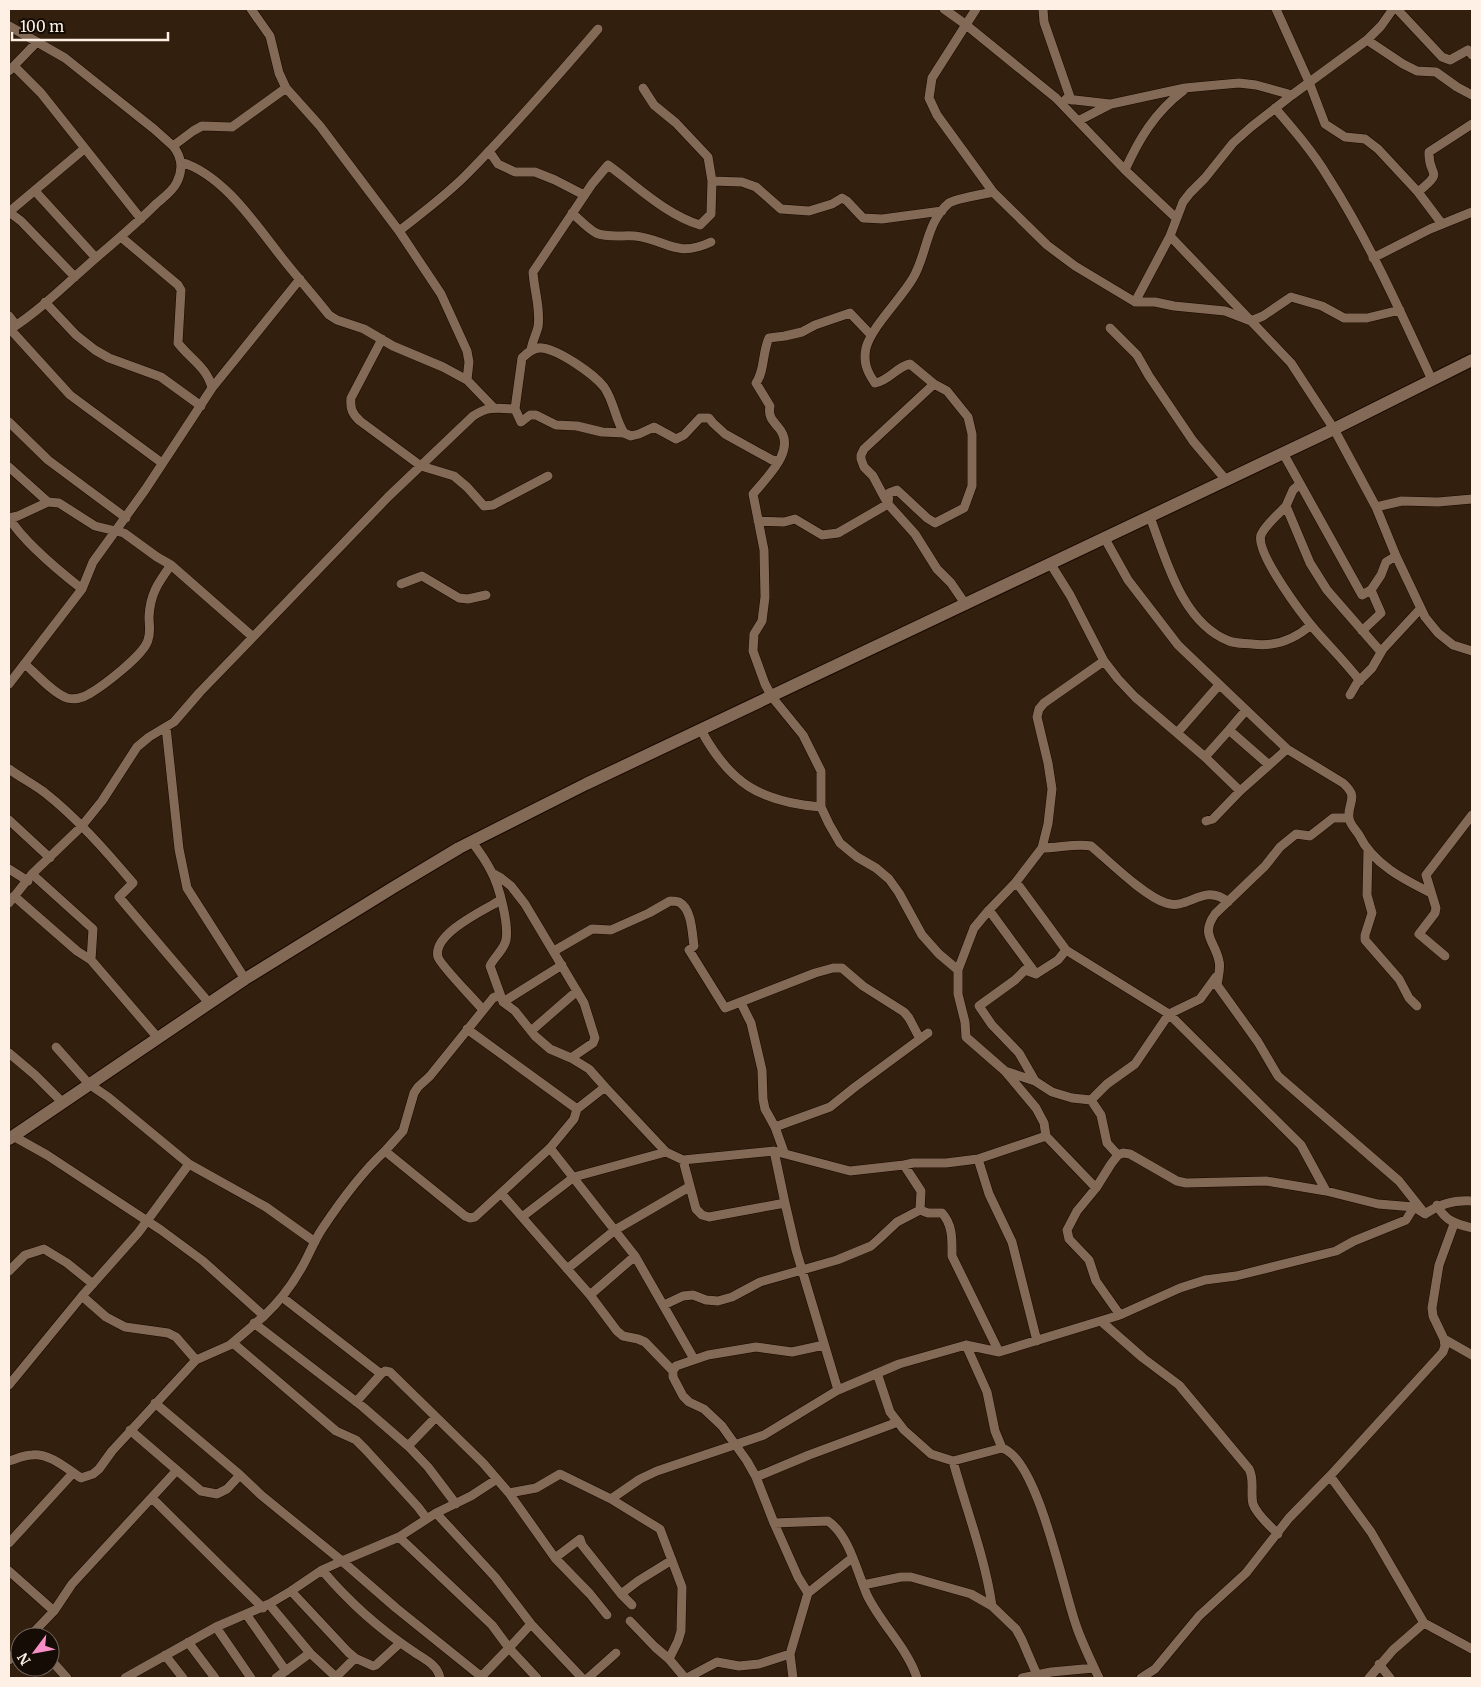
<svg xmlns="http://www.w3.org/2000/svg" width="1481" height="1687" font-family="Merriweather,serif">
<rect width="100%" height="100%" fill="#331f0d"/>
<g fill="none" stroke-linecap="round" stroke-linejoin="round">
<defs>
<path id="street" d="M 251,9 L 270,36 L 279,73 L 286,88 L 320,126 L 399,231 L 441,294 L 467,351 L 469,362 L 467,380
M 944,9 L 965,24 L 1056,98 L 1125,170 L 1176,218
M 976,9 L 932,78 L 929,98 L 937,115 L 993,192 L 1047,245 L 1075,266 L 1135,302 L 1155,302 L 1174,306 L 1225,311 L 1251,321 L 1263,316 L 1291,297 L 1322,306 L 1344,318 L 1367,318 L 1400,310
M 1043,9 L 1044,22 L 1071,100
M 1276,9 L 1309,82 L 1325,124 L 1345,137 L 1365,139 L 1378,149 L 1418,192 L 1442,224
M 1397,9 L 1442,57 L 1450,60 L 1468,50 L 1472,55
M 9,26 L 65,58 L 154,129 L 173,146 C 182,157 183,170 177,182 C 173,191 163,198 156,204 C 137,223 117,240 97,257 C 68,282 41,310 9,330
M 1367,40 L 1403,64 L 1417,71 L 1436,72 L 1457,87 L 1472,95
M 14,66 L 41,93 L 141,219
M 9,71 L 36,43
M 1066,99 L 1110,104
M 1275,108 C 1294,130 1313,152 1328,177 C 1369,241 1400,311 1432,380
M 1078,121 L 1111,104 L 1185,88 L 1206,86 L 1239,83 L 1256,85 L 1292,95
M 173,146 L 193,131 L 202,126 L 232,127 L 286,88
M 489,151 L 498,164 L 515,172 L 535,172 L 555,180 L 584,195
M 181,162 C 224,175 256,225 283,259 C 298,278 314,296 329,315 L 337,320 L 364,329 L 393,346 L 443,367 L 467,380 L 494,408
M 1125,170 C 1139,139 1155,112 1183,91
M 712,181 L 742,182 L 756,187 L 781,209 L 809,211 L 832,204 L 842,198 L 847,201 L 863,218 L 882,219 L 942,211
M 35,191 L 96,258
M 1418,192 C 1446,169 1428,178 1429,152 L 1472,124
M 9,212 L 84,149
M 9,212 L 21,221 L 75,277
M 572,213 C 579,219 588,229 596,233 C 608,238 623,235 635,236 C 666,239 675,259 711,242
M 399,231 C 423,212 448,194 469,172 C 514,126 556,78 598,29
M 1170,236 L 1291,363 L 1334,429 L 1376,507 L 1396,556 L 1425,617 L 1438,633 L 1453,645 L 1472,651
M 121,237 L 178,285 L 181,290 L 178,343 C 190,359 207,367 212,388
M 1373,258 L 1430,229 L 1472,212
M 45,302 L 76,335 L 95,350 L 109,358 L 161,377 L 201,406
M 1135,302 L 1170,236 L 1183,202 L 1190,193 L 1205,178 L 1233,143 L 1251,127 L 1292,95 L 1367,40 L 1381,26 L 1393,9
M 9,316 L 16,325
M 1110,328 L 1137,355 L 1149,376 L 1193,441 L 1226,480
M 10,329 L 70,395 L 162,463
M 871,335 L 850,313 L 815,325 L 802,332 L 785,336 L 769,338 C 762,353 765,370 756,383 L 770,406 C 768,416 772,420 778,427 C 798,449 767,477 753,494 L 764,550 L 765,597 L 762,621 L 754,634 L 753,651 L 765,684 L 772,697 L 803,735 L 821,771 L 821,807 L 829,824 L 840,843 L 857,857 L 876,868 L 889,879 L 899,893 L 922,935 L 939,954 L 958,970
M 382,339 L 351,398 C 350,408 352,414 360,421 L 421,466 L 454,476 L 467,487 L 484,506 L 493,505 L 548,476
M 531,350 C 532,342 536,335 538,327 C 541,309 534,290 533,272 L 592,184 L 608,165 C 637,186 665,214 700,225 L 711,214 L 712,181 L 708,157 L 676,123 L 654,105 L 643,88
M 934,384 L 864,449 L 861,455 L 861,459 L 864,467 L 873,476 L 888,504 L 915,534 L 937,569 L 951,583 L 966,605
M 9,422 L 48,460 L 126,518
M 624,433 C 615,419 614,401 604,387 C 594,374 559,350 542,348 C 534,347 528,352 522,358 L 515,409 L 521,422 L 530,415 L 536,415 L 556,425 L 577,426 L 602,432 L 624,433 L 631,436 L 639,434 L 654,427 L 676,439 L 684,435 L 700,418 L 709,418 L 713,423 L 725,434 L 772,460 L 779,461
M 1283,453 L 1362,595 L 1371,590
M 9,467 L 48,502
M 1300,484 L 1293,490 L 1286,506 L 1310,563 L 1327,590 L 1381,652
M 1286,506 C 1279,514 1265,525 1261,535 C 1255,553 1304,617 1316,631 C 1331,648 1346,663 1360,681
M 1376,507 L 1402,501 L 1438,502 L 1472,499
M 1150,517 C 1166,559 1182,623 1229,641 C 1236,644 1245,643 1252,644 C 1275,647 1294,640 1311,625
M 758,521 L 784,522 L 795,519 L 822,535 L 838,533 L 888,504 L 889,493 L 897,490 L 927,518 L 935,523 L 964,508 L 972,486 L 972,434 L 968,417 L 947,391 L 934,384 L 910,364 C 896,367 889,381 875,383 C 867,372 863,362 866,348 C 872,326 901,299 913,278 C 927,255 926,222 949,203 C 954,199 984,194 993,192
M 1104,537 L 1128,580 L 1178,645 L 1287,749 L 1343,783 C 1360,798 1347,802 1349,818 C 1350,825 1356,830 1359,835 C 1373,864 1403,879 1431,893
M 1050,563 L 1070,595 L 1104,661 L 1118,679 L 1135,697 L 1205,757 L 1240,791 L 1287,749
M 401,584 L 422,576 L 459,598 L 468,599 L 486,595
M 82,589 C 59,571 24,542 9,518 L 18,516 L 48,502 L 59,503 L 95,526 L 124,533 L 157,557 L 171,565 L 253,637
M 1362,631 L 1381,613 L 1371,590 L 1381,575 L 1386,562 L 1396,556
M 25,664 C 35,673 54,694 67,698 C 74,700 83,698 89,694 C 103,686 144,655 148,640 C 151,632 149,625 149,617 C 150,594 158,583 171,565
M 9,684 L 82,589 L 93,562 L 145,490 L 212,388 L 300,279
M 1350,695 L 1357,683 L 1372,668 L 1383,649 L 1421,608
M 166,727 L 179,849 L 187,888 L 245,979
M 701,730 C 730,784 761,802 821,807
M 1229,730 L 1269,765
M 1177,733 L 1219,685
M 1205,757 L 1229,730 L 1246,710
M 9,769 C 20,777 33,784 44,792 C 77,818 106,851 133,883 L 119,897 L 209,1003
M 1349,818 L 1333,818 L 1310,836 L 1296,834 L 1280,847 L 1265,866 L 1215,914 C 1200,935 1215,941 1219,961 C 1221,968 1218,978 1217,985 L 1258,1042 L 1278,1076 L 1399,1181 L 1422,1210
M 9,820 L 50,858
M 1206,821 L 1213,819 L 1240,791
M 1042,848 C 1058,848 1077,843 1091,846 C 1109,861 1144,896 1166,903 C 1188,911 1204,882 1228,902
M 1368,850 L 1367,895 L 1372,913 L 1365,935 L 1365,940 L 1399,979 L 1409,998 L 1417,1006
M 9,869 L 28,881
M 492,873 L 501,878 L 511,886 L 525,904 L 584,1003 L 595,1038 L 593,1043 L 571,1058
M 32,874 L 93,929 L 91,960 L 158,1038
M 1016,882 L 1066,950 L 1058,960 L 1036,974
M 14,896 L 77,951 L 91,960
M 9,903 L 32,874 L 81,827 L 102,801 L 137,747 L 149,737 L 174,722 L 200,692 L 388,497 L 473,416 C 488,406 497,408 515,409
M 989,910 L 1036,974
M 1066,950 L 1169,1014 L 1301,1145 L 1326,1191
M 554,951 L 592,929 L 611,930 L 649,913 L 670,901 C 673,901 676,901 679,902 C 692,909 692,933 694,946 L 689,950 L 725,1008 L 815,973 L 833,968 L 842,968 L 863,986 L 904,1012 L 909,1018 L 920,1039
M 1445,956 L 1419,934 L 1435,913 L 1436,908 L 1426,875 L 1472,815
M 503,1002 L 562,965
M 741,1003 L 751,1023 L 762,1070 L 763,1099 L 765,1109 L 775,1127
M 483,1010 C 476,1001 440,965 438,957 C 432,934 484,910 501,900
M 467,1029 L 577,1109
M 531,1031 L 577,991
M 56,1047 L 89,1084 L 108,1097 L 189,1164
M 9,1053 L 35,1075 L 62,1102
M 1005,1071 L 1035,1081 L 1052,1092 L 1072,1098 L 1091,1100 L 1101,1115 L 1107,1143 L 1118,1155
M 1035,1081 L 1019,1053 L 992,1025 L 979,1006 L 1015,980 L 1025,970 L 1036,974
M 605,1087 L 666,1152 L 683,1160 L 774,1151 L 850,1171 L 904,1165 L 913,1163 L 946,1163 L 978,1159 L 1046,1136
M 1091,1100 L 1107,1084 L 1135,1064 L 1169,1014 L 1200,999 L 1216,977
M 550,1148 L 635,1256 L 694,1359
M 385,1151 L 403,1131 L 414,1093 L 418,1087 L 430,1076 L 493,998 L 500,995
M 774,1151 L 785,1203 L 796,1250 L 838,1390
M 784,1152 L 775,1127 L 830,1107 L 855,1087 L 928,1033
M 978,1159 L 989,1194 L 1012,1242 L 1037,1341
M 683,1160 L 696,1209 L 702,1215 L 709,1217 L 785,1203
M 904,1165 L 921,1191 L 920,1210
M 1096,1188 L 1046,1136 L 1044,1123 L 1036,1108 L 1005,1071 L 966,1037 L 965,1022 L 958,994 L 958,970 L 974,928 L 989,910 L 1016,882 L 1042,848 L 1048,824 L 1052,789 L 1048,763 L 1037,717 L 1039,709 L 1044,703 L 1104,661
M 501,1193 L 590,1295 L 617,1331 L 623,1336 L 638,1339 L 645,1342 L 673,1371 L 673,1377 L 683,1396 L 689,1402 L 704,1409 L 722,1426 L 747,1461 L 756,1477 L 774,1523 L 828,1521 C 849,1535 857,1572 867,1595 C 881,1624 908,1649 917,1678
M 1437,1205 C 1445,1221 1456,1224 1472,1228
M 522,1217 L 574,1177 L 666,1152
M 1454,1224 L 1439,1265 L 1432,1308 L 1433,1316 L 1444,1339 L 1445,1346 L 1443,1352 L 1330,1476 L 1371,1532 L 1424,1623 L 1472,1649
M 567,1269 L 615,1230 L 689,1187
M 9,1271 L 25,1255 L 44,1249 L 67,1263 L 93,1284
M 590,1295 L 635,1256
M 82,1296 L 106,1317 L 125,1327 L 168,1333 L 176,1337 L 196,1360
M 282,1297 L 381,1374
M 664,1305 L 683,1296 L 693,1295 L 706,1300 L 718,1301 L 732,1297 L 760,1282 L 837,1260 L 871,1246 L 880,1238 L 897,1222 L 920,1210 L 928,1213 L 942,1213 C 953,1225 952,1240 952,1256 L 999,1352
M 1120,1315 L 1096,1281 L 1089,1260 L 1069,1239 L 1067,1230 L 1077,1211 L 1096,1188 L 1111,1164 L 1118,1155 L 1123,1153 L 1130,1154 L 1177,1181 L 1186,1183 L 1266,1181 L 1326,1191 L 1378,1204 L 1414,1207 L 1425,1214 C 1439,1204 1455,1200 1472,1201
M 264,1316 C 279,1302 292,1285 302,1267 C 309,1255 314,1241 322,1229 C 340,1202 361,1173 385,1151 L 465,1216 L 470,1218 L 475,1217 L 550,1148 L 574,1119 L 577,1109 L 605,1087 L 589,1069 L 571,1058 L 550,1049 L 535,1036 L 515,1011 L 503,1002 L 490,966 C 494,957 504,950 506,940 C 509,924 499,885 491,871 C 486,861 479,851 472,842
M 1102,1322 L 1143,1358 L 1179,1385 L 1249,1469 C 1255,1480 1250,1492 1253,1504 C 1257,1515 1270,1526 1278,1534
M 254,1323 L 363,1407 L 408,1446 L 428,1467 L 456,1504
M 1444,1339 L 1472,1355
M 233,1343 L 336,1431 L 356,1440 L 366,1450 L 418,1507 L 427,1519
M 966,1345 L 987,1392 L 995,1431 L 1002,1448
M 673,1371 L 676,1366 L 708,1355 L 756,1347 L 792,1352 L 824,1345
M 877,1373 L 890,1412 L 904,1430 L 931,1454 L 953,1461 L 1002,1448 C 1038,1459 1063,1589 1076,1625 C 1082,1643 1091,1661 1099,1678
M 9,1385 L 82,1296 L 138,1233 L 189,1164 L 266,1207 L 315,1242
M 356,1402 L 381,1374 L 385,1371 L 390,1372 L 483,1463 L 509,1493 L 555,1558 L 590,1594 L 607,1615
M 155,1403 L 240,1475 L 261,1495 L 342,1561 L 399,1537 L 436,1513 L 471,1496 L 497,1479
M 130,1430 L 201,1491 L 217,1494 L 227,1489 L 240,1475
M 408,1446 L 436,1417
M 9,1461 C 16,1459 24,1455 32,1455 C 50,1453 67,1469 81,1478 L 93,1474 L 99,1469 L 112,1451 L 196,1360 L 230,1345 L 264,1316 L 203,1261 L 161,1230 L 47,1155 L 13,1136
M 953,1461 C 966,1509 985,1557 992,1606
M 756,1477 L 809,1455 L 898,1422
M 509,1493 L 536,1488 L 560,1474 L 611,1499 L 660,1529 L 682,1587 L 681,1631 L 678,1641 L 669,1659
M 152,1498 L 263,1608
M 611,1499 L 640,1479 L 657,1471 L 764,1435 L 838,1390 L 899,1364 L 966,1345 L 999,1352 L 1120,1315 L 1180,1288 L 1205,1280 L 1236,1276 L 1336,1251 L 1354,1241 L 1406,1220 L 1414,1207
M 436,1513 L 495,1577 L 531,1624 L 582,1678
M 774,1523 L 798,1577 L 808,1593
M 399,1537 L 492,1625 L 509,1648 L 481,1677
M 9,1543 L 73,1473
M 555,1558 L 580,1539 L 582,1545 L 621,1594
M 322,1570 C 349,1602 379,1629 414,1652 C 424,1659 438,1665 440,1678
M 9,1571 L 54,1611
M 863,1585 L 901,1577 L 911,1577 L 971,1594 L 992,1606 L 1016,1629 L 1022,1640 L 1037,1675
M 291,1591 L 348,1652 L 355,1658 L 373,1666 L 376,1665 L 400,1643
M 269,1604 L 310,1653 L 337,1678
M 632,1605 L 621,1594 L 638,1581 L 672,1560
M 246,1614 L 286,1671
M 630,1621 L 655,1647 L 669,1659 L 685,1678
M 531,1624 L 509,1648 L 537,1678
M 216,1627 L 251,1678
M 29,1637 L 54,1611 L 72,1584 L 177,1470
M 188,1642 L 215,1678
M 165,1655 L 183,1678
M 50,1659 L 67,1678
M 9,1660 L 20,1647
M 1379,1664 L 1390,1678
M 125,1678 L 216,1627 L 269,1604 L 291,1591 L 322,1570 L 342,1561 L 396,1608 L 483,1678
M 276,1678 L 310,1653
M 335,1678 L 355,1658
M 588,1678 L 616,1653
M 687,1678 L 717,1662 L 739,1666 L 759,1664 L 790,1654
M 793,1678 L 790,1654 L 808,1593 L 852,1558
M 1022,1678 L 1051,1672 L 1094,1668
M 1141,1678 L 1155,1669 L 1199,1616 L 1246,1573 L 1289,1518 L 1330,1476
M 1369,1678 L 1393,1650 L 1424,1623"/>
<path id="secondary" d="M 9,1139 L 245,979 L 394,887 L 459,848 L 586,784 L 1334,429 L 1472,360"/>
</defs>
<use href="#street" stroke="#1a0800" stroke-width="10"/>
<use href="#secondary" stroke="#1a0800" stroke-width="14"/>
<use href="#street" stroke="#826a56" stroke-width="9"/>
<use href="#secondary" stroke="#826a56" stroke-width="12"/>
</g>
<rect width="1481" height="1687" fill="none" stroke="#fef0e4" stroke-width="20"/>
<g transform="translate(35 1652) rotate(238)"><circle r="24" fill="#140c05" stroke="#72675e"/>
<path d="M0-4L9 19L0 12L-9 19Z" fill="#fa8fc8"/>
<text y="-8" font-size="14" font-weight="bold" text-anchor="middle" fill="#fef0e4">N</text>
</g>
<path d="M12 32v8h156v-8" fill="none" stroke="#fef0e4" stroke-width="2.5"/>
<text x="20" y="32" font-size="15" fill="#fef0e4" stroke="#140c05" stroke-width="4" paint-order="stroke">100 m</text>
</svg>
